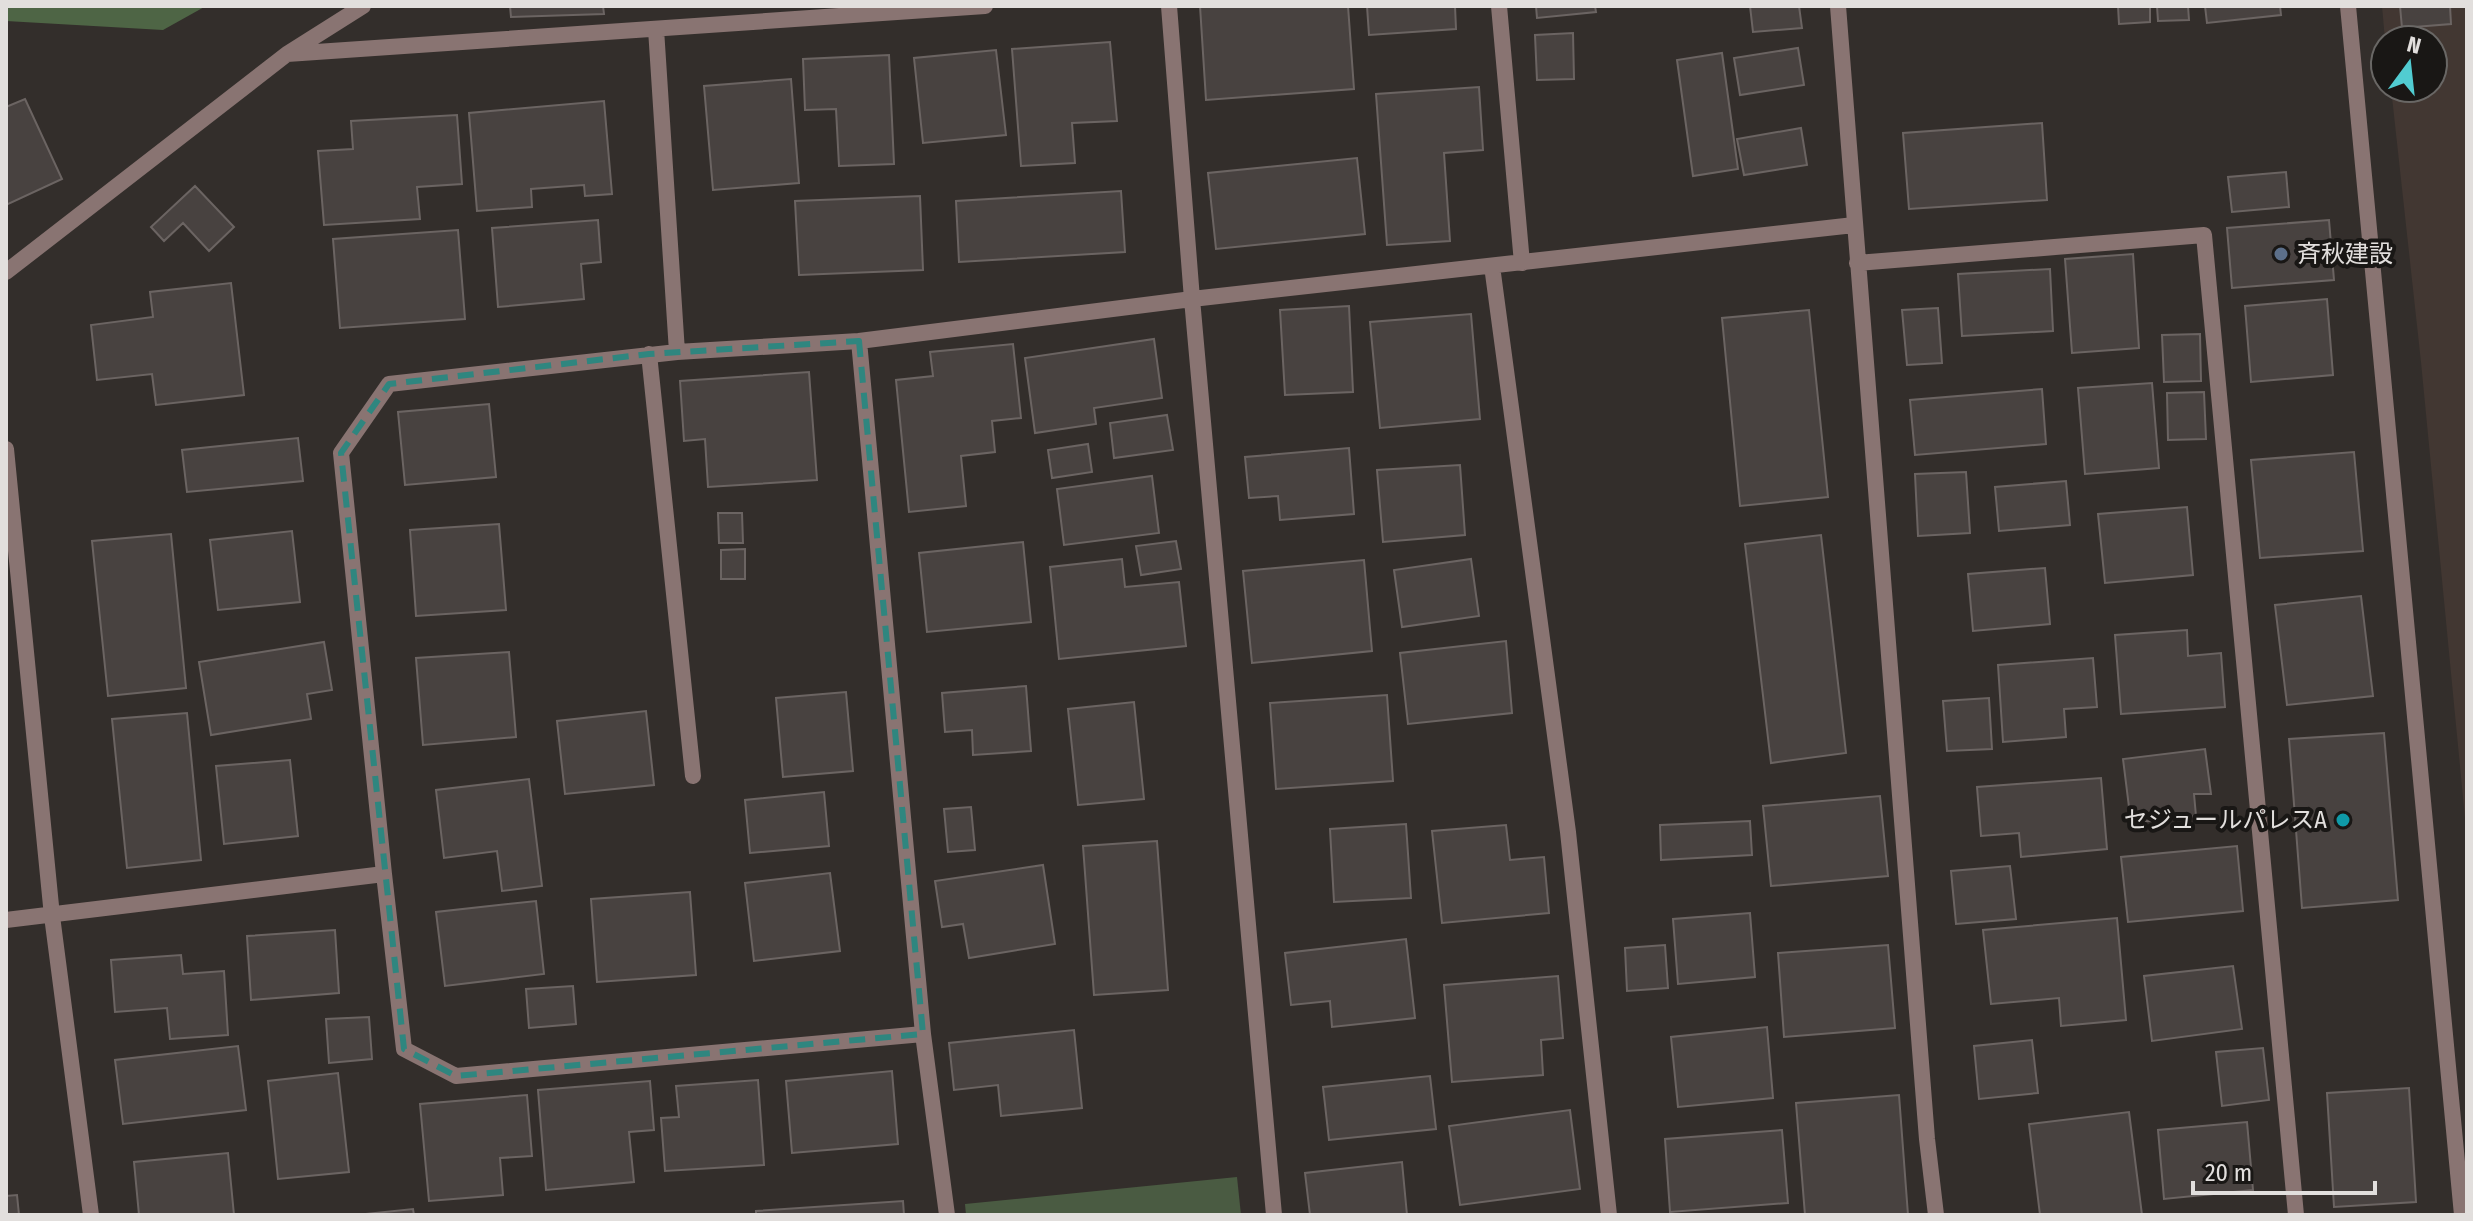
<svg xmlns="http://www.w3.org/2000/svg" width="2473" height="1221" font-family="'Fira Sans Condensed','Noto Sans JP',sans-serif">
<rect width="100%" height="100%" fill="#332e2b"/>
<path fill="#423732" d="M 2382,6 L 2467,6 L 2467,839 L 2421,362 L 2391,88 L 2433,88 L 2433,40 L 2385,40 Z"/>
<path fill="#4a5b42" d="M 1237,1177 L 1241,1215 L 966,1215 L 965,1204 Z"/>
<path fill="#4e6545" d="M 6,6 L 206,6 L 163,30 L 6,21 Z"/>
<path fill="#484240" stroke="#6b6462" stroke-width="2" d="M 510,6 L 603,6 L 604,14 L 511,17 Z
M 1200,6 L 1348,6 L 1354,89 L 1206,100 Z
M 1367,6 L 1455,6 L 1456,29 L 1369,35 Z
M 1536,6 L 1595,6 L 1596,12 L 1537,18 Z
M 1750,6 L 1799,6 L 1802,28 L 1753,32 Z
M 2118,6 L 2150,6 L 2150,22 L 2119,24 Z
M 2157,6 L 2188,6 L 2189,20 L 2158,21 Z
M 2205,6 L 2280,6 L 2281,15 L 2207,23 Z
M 2400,6 L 2450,6 L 2451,24 L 2402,28 Z
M 1573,33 L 1574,79 L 1537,80 L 1535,35 Z
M 1110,42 L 1117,121 L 1072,123 L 1075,163 L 1021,166 L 1012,49 Z
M 1798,48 L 1804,85 L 1740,95 L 1734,58 Z
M 996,50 L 1006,135 L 923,143 L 914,58 Z
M 1722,53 L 1738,169 L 1693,176 L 1677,60 Z
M 889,55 L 894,164 L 839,166 L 836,109 L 805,110 L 803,59 Z
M 791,79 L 799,183 L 713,190 L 704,86 Z
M 1479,87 L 1483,150 L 1444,153 L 1450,241 L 1387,245 L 1376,94 Z
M 25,99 L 62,179 L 6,205 L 6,107 Z
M 604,101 L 612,194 L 585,196 L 584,185 L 531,189 L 532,207 L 477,211 L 469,113 Z
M 457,115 L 462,184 L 417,187 L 420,219 L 324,225 L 318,151 L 353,149 L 351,121 Z
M 2042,123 L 2047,200 L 1909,209 L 1903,133 Z
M 1801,128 L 1807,165 L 1744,175 L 1737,139 Z
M 1357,158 L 1365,234 L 1216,249 L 1208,173 Z
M 2286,172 L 2289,207 L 2232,212 L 2228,177 Z
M 195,186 L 234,227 L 209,251 L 183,223 L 164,241 L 151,227 Z
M 1121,191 L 1125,252 L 959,262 L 956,201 Z
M 920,196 L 923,270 L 799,275 L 795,201 Z
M 598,220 L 601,262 L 581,264 L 584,299 L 498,307 L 492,228 Z
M 2329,220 L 2334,280 L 2232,288 L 2227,228 Z
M 458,230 L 465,319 L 340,328 L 333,239 Z
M 2133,254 L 2139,348 L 2072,353 L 2065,259 Z
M 2050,269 L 2053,331 L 1962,336 L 1958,274 Z
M 231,283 L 244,395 L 156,405 L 152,374 L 97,380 L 91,325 L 153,317 L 150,292 Z
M 2327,299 L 2333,375 L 2251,382 L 2245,306 Z
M 1349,306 L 1353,392 L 1285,395 L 1280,310 Z
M 1938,308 L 1942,363 L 1907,365 L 1902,310 Z
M 1809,310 L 1828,497 L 1740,506 L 1722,318 Z
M 1471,314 L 1480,419 L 1380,428 L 1370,322 Z
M 2200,334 L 2201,381 L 2164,382 L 2162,335 Z
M 1154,339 L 1162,398 L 1094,408 L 1096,424 L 1035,433 L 1025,358 Z
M 1013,344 L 1021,418 L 992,421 L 995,452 L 961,456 L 966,506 L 909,512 L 896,380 L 933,376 L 930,352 Z
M 809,372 L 817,480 L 708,487 L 705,439 L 684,441 L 680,381 Z
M 2152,383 L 2159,468 L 2085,474 L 2078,388 Z
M 2042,389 L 2046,444 L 1915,455 L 1910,400 Z
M 2204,392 L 2206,439 L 2168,440 L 2167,393 Z
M 489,404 L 496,477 L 405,485 L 398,412 Z
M 1167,415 L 1173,450 L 1114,458 L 1110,423 Z
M 298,438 L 303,481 L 187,492 L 182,450 Z
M 1088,444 L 1092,472 L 1052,478 L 1048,450 Z
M 1349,448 L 1354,514 L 1280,520 L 1278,496 L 1249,498 L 1245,457 Z
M 2354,452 L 2363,551 L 2260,558 L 2251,460 Z
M 1460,465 L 1465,535 L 1383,542 L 1377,470 Z
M 1966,472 L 1970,533 L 1918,536 L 1915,474 Z
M 1152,476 L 1159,533 L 1064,545 L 1057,489 Z
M 2066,481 L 2070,525 L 1999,531 L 1995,487 Z
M 2187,507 L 2193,575 L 2105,583 L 2098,514 Z
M 718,513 L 742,513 L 743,543 L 719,543 Z
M 499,524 L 506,610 L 416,616 L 410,530 Z
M 292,531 L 300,602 L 218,610 L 210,540 Z
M 171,534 L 186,688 L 108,696 L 92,541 Z
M 1821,535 L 1846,753 L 1771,763 L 1745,544 Z
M 1176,541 L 1181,569 L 1141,575 L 1136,546 Z
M 1023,542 L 1031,622 L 927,632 L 919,553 Z
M 745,549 L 745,579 L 721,579 L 721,550 Z
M 1122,559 L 1125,587 L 1179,582 L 1186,646 L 1059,659 L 1050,567 Z
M 1471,559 L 1479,616 L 1402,627 L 1394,570 Z
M 1364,560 L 1372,651 L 1252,663 L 1243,571 Z
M 2045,568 L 2050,624 L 1973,631 L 1968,574 Z
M 2361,596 L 2373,696 L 2287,705 L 2275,605 Z
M 2187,630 L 2188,656 L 2221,653 L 2225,707 L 2121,714 L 2115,635 Z
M 1506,641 L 1512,713 L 1408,724 L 1400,653 Z
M 324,642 L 332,690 L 307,694 L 311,719 L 211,735 L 199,662 Z
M 509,652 L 516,737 L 423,745 L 416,658 Z
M 2093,658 L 2097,707 L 2064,709 L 2066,737 L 2003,742 L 1998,665 Z
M 1026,686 L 1031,751 L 973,755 L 972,730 L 945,732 L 942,693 Z
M 846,692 L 853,771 L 783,777 L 776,698 Z
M 1387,695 L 1393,781 L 1276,789 L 1270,703 Z
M 1989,698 L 1992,749 L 1947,751 L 1943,701 Z
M 1134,702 L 1144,799 L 1078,805 L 1068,709 Z
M 646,711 L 654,785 L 565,794 L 557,721 Z
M 187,713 L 201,860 L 127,868 L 112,719 Z
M 2384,733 L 2398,900 L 2302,908 L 2289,739 Z
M 2205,749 L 2211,794 L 2194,794 L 2196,816 L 2131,823 L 2123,759 Z
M 290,760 L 298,836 L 224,844 L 216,766 Z
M 2101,778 L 2107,849 L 2021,857 L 2019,833 L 1981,836 L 1977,787 Z
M 529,779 L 542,886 L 502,891 L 497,851 L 444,858 L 436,790 Z
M 824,792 L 829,846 L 750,853 L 745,800 Z
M 1880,796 L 1888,876 L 1771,886 L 1763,806 Z
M 971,807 L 975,850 L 948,852 L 944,809 Z
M 1750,821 L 1752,855 L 1661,860 L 1660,825 Z
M 1406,824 L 1411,898 L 1334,902 L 1330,829 Z
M 1506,825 L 1510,860 L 1544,857 L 1549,913 L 1442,923 L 1432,831 Z
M 1157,841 L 1168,990 L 1094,995 L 1083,846 Z
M 2237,846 L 2243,911 L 2128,922 L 2121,857 Z
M 1043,865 L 1055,944 L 969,958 L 963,924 L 942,927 L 935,881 Z
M 2010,866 L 2016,919 L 1956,924 L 1951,871 Z
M 830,873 L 840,951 L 754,961 L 745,883 Z
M 690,892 L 696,975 L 597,982 L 591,899 Z
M 536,901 L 544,974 L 445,986 L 436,912 Z
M 1750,913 L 1755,977 L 1678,984 L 1673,919 Z
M 2117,918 L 2126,1020 L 2061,1026 L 2059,998 L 1991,1004 L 1983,930 Z
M 335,930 L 339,993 L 251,1000 L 247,936 Z
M 1406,939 L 1415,1018 L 1332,1027 L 1330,1001 L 1291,1005 L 1285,953 Z
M 1665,945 L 1668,988 L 1627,991 L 1625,948 Z
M 1888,945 L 1895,1028 L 1784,1037 L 1778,953 Z
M 181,955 L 183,974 L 224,971 L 228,1035 L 170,1039 L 167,1008 L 115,1012 L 111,960 Z
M 2233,966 L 2242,1029 L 2152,1041 L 2144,976 Z
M 1558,976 L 1563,1038 L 1541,1040 L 1543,1075 L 1452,1082 L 1444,985 Z
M 573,986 L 576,1024 L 529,1028 L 526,989 Z
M 369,1017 L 372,1059 L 329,1063 L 326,1019 Z
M 1767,1027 L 1773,1098 L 1678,1107 L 1671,1037 Z
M 1074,1030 L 1082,1108 L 1001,1116 L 998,1085 L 954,1090 L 949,1043 Z
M 2032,1040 L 2038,1093 L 1979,1099 L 1974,1046 Z
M 238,1046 L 246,1110 L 123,1124 L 115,1060 Z
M 2263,1048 L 2269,1100 L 2222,1106 L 2216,1052 Z
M 892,1071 L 898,1144 L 792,1153 L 786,1081 Z
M 338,1073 L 349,1172 L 278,1179 L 268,1081 Z
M 1430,1076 L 1436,1129 L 1329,1140 L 1323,1087 Z
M 758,1080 L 764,1165 L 665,1171 L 661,1118 L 679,1117 L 676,1086 Z
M 650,1081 L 654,1130 L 629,1132 L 634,1182 L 546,1190 L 538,1090 Z
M 2409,1088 L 2416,1202 L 2334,1207 L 2327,1093 Z
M 527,1095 L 532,1156 L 500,1158 L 503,1195 L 429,1201 L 420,1104 Z
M 1899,1095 L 1908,1215 L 1805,1215 L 1796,1103 Z
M 1570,1110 L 1580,1189 L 1460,1205 L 1449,1126 Z
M 2129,1112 L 2142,1215 L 2040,1215 L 2029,1124 Z
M 2247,1122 L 2253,1190 L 2164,1199 L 2158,1130 Z
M 1782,1130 L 1788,1203 L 1670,1212 L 1665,1139 Z
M 228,1153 L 234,1215 L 139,1215 L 134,1162 Z
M 1402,1162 L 1407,1215 L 1310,1215 L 1305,1173 Z
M 17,1195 L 19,1215 L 6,1215 L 6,1196 Z
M 903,1201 L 904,1215 L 756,1215 L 756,1211 Z
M 413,1209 L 414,1215 L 356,1215 Z"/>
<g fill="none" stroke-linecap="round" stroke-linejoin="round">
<path stroke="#897472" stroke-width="16" d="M 1169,6 L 1192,299 L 1274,1215
M 1499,6 L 1522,263
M 1838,6 L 1927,1139 L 1936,1215
M 2348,6 L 2462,1215
M 656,29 L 677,352
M 287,54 L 985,6
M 1857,263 L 2204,235 L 2296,1215
M 1492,266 L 1568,832 L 1609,1215
M 6,272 L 287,54 L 363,6
M 649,354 L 693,776
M 6,449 L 52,916 L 91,1215
M 384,874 L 341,453 L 389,384 L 677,352 L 859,341
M 6,920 L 384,874 L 404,1049 L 456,1076 L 923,1034 L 947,1215
M 923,1034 L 859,341 L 1192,299 L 1854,225"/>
</g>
<path fill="none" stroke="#2f867f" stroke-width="6" stroke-dasharray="16 10" stroke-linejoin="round" d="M 859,341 L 923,1034 L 456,1076 L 404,1049 L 341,453 L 389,384 L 649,354 Z"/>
<circle fill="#5c6f8a" stroke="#191715" stroke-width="3" cx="2281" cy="254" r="8"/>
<circle fill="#0f9aa8" stroke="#191715" stroke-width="3" cx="2343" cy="820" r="8"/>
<g text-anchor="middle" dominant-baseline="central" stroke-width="8" stroke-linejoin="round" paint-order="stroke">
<g font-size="24" fill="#e2dfdd" stroke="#191715" text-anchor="start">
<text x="2297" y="254">斉秋建設</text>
<text x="2327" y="820" text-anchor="end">セジュールパレスA</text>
</g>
</g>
<rect width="2473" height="1221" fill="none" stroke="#e2dfdd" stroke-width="16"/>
<g transform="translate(2409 64) rotate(15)"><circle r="38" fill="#191715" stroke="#696765" stroke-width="2"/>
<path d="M0-6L14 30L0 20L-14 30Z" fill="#51ccd1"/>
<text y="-12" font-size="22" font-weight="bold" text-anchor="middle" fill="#e2dfdd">N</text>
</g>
<path d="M2193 1181v12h182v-12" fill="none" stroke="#e2dfdd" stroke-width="4"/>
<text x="2205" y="1181" font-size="24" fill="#e2dfdd" stroke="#191715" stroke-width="6" paint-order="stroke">20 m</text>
</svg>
